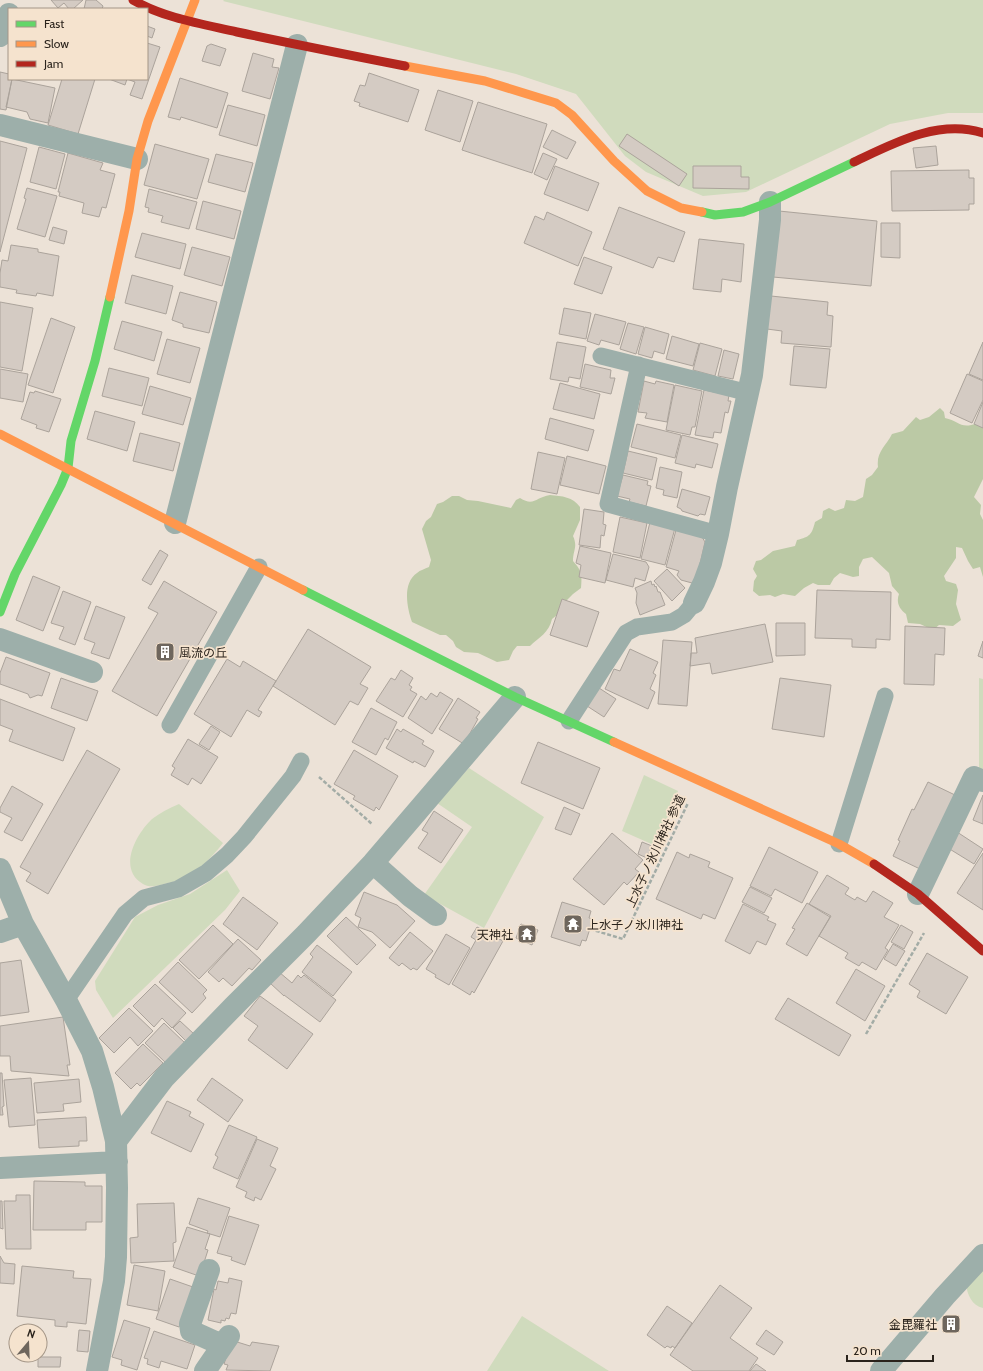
<svg xmlns="http://www.w3.org/2000/svg" width="983" height="1371" font-family="Cabin,'Noto Sans JP',sans-serif">
<rect width="100%" height="100%" fill="#ece2d7"/>
<path fill="#d0dbbd" d="M 224,0 L 983,0 L 983,113 L 948,113 L 890,124 L 746,192 L 703,196 L 646,172 L 625,156 L 576,94 L 516,74 L 223,1 Z
M 979,678 L 983,679 L 983,772 L 979,771 Z
M 469,768 L 544,817 L 484,928 L 424,895 L 472,827 L 437,803 Z
M 644,775 L 678,791 L 656,846 L 622,831 Z
M 179,804 L 223,843 C 212,857 200,870 184,878 C 178,881 170,882 164,884 C 158,886 149,888 143,884 C 117,869 136,834 152,819 C 160,813 169,808 179,804 Z
M 227,870 L 240,891 L 225,910 L 113,1018 L 96,990 L 95,981 L 135,917 L 158,905 L 190,894 Z
M 983,1266 L 983,1308 C 972,1306 967,1294 966,1284 Z
M 522,1316 L 609,1371 L 487,1371 Z"/>
<path fill="#bbc9a5" d="M 940,408 L 944,412 L 945,418 C 959,421 961,430 977,423 L 983,424 L 983,479 L 974,497 L 981,505 L 980,514 L 983,520 L 983,577 L 980,567 L 973,569 L 968,561 L 962,548 L 956,547 L 956,558 L 944,576 L 946,581 L 956,584 L 958,590 L 956,604 L 961,620 L 953,626 L 939,625 L 933,630 L 920,624 L 908,623 L 906,614 C 899,609 896,602 899,594 L 892,586 L 889,573 L 872,557 L 863,559 L 859,567 L 859,576 L 853,577 L 840,573 L 834,578 L 830,585 L 818,585 L 813,583 L 804,588 L 795,596 L 783,594 L 775,597 L 770,595 L 759,596 L 753,591 L 754,581 L 757,576 L 753,569 L 756,561 L 761,560 L 773,551 L 795,546 L 797,540 C 810,537 812,534 815,522 L 822,518 L 823,511 L 829,508 L 835,511 L 844,508 L 846,500 L 855,501 L 863,497 L 866,479 L 872,475 L 878,467 C 876,452 886,446 892,434 L 903,431 L 916,417 L 920,420 L 929,417 Z
M 550,495 C 562,496 573,497 580,507 L 580,520 L 573,536 C 578,547 573,550 573,561 C 582,571 582,575 581,588 L 573,594 L 564,603 L 562,611 L 552,619 C 549,633 539,637 530,646 L 517,646 L 513,651 L 509,660 L 497,662 L 478,653 L 464,652 L 456,647 L 453,641 L 446,635 L 440,635 L 412,622 C 407,608 402,583 417,573 C 420,570 425,569 429,567 L 431,560 L 422,529 L 426,521 L 431,517 L 437,504 L 443,502 L 452,496 L 459,496 L 467,500 L 478,501 L 511,508 L 516,500 L 520,498 C 534,507 536,497 550,495 Z"/>
<path fill="#d4cbc3" stroke="#aba39b" d="M 51,0 L 83,0 L 73,9 L 69,9 L 64,3 L 58,8 Z
M 86,0 L 96,0 L 103,6 L 102,9 L 84,9 Z
M 147,26 L 155,29 L 152,38 L 147,36 Z
M 147,43 L 160,47 L 142,99 L 130,95 L 135,82 L 127,79 L 147,79 Z
M 211,44 L 226,49 L 220,66 L 202,61 L 207,46 Z
M 253,53 L 274,59 L 272,67 L 279,68 L 270,99 L 242,91 Z
M 0,72 L 9,74 L 9,79 L 12,79 L 6,110 L 0,109 Z
M 369,73 L 419,90 L 408,122 L 359,106 L 360,103 L 354,101 L 360,85 L 365,86 Z
M 180,78 L 228,93 L 217,128 L 181,117 L 180,120 L 168,117 Z
M 12,79 L 55,88 L 48,123 L 30,119 L 27,112 L 6,107 Z
M 62,79 L 95,79 L 78,134 L 48,125 Z
M 109,79 L 127,79 L 125,85 Z
M 438,90 L 473,101 L 460,142 L 425,130 Z
M 478,102 L 547,124 L 532,173 L 462,150 Z
M 228,105 L 265,115 L 257,146 L 219,135 Z
M 552,130 L 576,142 L 567,159 L 543,147 Z
M 627,134 L 687,174 L 679,186 L 619,146 Z
M 0,141 L 27,148 L 0,252 Z
M 155,144 L 209,159 L 197,199 L 144,185 Z
M 936,146 L 938,165 L 916,168 L 913,148 Z
M 39,147 L 65,154 L 56,189 L 30,182 Z
M 68,153 L 103,163 L 100,170 L 115,174 L 106,208 L 102,207 L 99,217 L 82,213 L 84,203 L 59,196 L 60,192 L 58,192 Z
M 543,153 L 557,159 L 547,180 L 534,174 Z
M 216,154 L 253,163 L 245,192 L 208,182 Z
M 555,166 L 599,183 L 588,211 L 544,194 Z
M 693,166 L 741,166 L 741,177 L 749,177 L 749,189 L 693,188 Z
M 969,170 L 969,178 L 974,178 L 974,204 L 969,204 L 969,210 L 892,211 L 891,171 Z
M 27,188 L 57,196 L 45,237 L 17,229 L 26,199 L 24,198 Z
M 149,189 L 197,202 L 189,229 L 161,222 L 163,216 L 148,212 L 149,208 L 145,207 Z
M 203,201 L 241,211 L 234,239 L 196,229 Z
M 619,207 L 685,232 L 674,262 L 658,257 L 653,268 L 603,249 Z
M 779,211 L 877,221 L 871,286 L 773,277 Z
M 547,212 L 592,232 L 578,266 L 524,243 L 535,216 L 544,220 Z
M 881,223 L 900,223 L 900,258 L 881,257 Z
M 53,227 L 67,231 L 64,244 L 49,240 Z
M 142,233 L 186,244 L 180,269 L 135,257 Z
M 699,239 L 744,244 L 741,282 L 722,279 L 721,292 L 693,289 Z
M 11,245 L 38,249 L 38,252 L 59,256 L 53,296 L 37,293 L 36,296 L 16,293 L 17,290 L 0,287 L 0,273 L 2,260 L 8,261 Z
M 192,247 L 230,257 L 222,286 L 184,275 Z
M 584,257 L 612,267 L 602,294 L 574,284 Z
M 132,275 L 173,286 L 166,314 L 125,303 Z
M 180,292 L 217,302 L 209,333 L 183,327 L 183,324 L 172,320 Z
M 771,296 L 828,302 L 827,315 L 833,316 L 831,347 L 781,343 L 782,331 L 767,329 Z
M 0,302 L 33,308 L 22,371 L 0,367 Z
M 564,308 L 591,313 L 586,339 L 559,334 Z
M 595,314 L 626,322 L 619,345 L 601,340 L 599,345 L 587,341 Z
M 51,318 L 75,327 L 53,393 L 28,385 Z
M 122,321 L 162,332 L 154,361 L 114,349 Z
M 628,323 L 644,327 L 636,354 L 620,349 Z
M 645,327 L 669,334 L 664,354 L 654,351 L 652,358 L 638,354 Z
M 672,336 L 699,344 L 693,366 L 666,359 Z
M 167,339 L 200,348 L 190,383 L 157,374 Z
M 557,342 L 586,347 L 580,379 L 569,377 L 568,382 L 550,379 Z
M 983,342 L 983,380 L 969,374 Z
M 700,343 L 722,349 L 715,376 L 693,370 Z
M 794,346 L 830,349 L 826,388 L 790,385 Z
M 724,350 L 739,354 L 733,379 L 718,376 Z
M 585,364 L 611,370 L 610,378 L 615,378 L 611,394 L 580,387 Z
M 109,368 L 149,378 L 142,406 L 102,396 Z
M 0,369 L 28,374 L 23,402 L 0,398 Z
M 967,374 L 983,381 L 983,400 L 972,423 L 950,413 Z
M 644,381 L 655,384 L 656,381 L 674,385 L 667,422 L 645,418 L 647,413 L 638,412 Z
M 560,383 L 600,394 L 594,419 L 553,409 Z
M 675,385 L 702,391 L 695,427 L 692,427 L 690,435 L 666,430 Z
M 150,386 L 191,398 L 183,425 L 142,414 Z
M 704,390 L 729,395 L 728,401 L 731,401 L 728,413 L 725,412 L 721,433 L 714,432 L 713,438 L 695,435 Z
M 35,391 L 61,399 L 49,432 L 36,428 L 37,425 L 21,419 L 30,392 L 34,393 Z
M 983,402 L 983,428 L 974,424 Z
M 95,411 L 135,422 L 127,451 L 87,439 Z
M 550,418 L 594,430 L 588,451 L 545,439 Z
M 637,424 L 681,435 L 675,458 L 631,447 Z
M 140,433 L 180,443 L 173,471 L 133,461 Z
M 682,435 L 718,444 L 712,468 L 696,464 L 695,468 L 675,463 Z
M 628,451 L 657,458 L 652,480 L 623,473 Z
M 538,452 L 565,458 L 557,494 L 531,489 Z
M 567,456 L 606,466 L 599,494 L 560,485 Z
M 660,467 L 682,472 L 677,498 L 663,495 L 664,490 L 656,488 Z
M 623,475 L 648,481 L 647,485 L 651,486 L 646,506 L 629,502 L 630,499 L 617,496 Z
M 682,489 L 710,497 L 705,515 L 700,514 L 698,516 L 682,511 L 681,509 L 677,507 Z
M 584,509 L 604,512 L 603,524 L 606,525 L 604,536 L 601,535 L 600,548 L 579,545 Z
M 620,517 L 647,523 L 640,558 L 613,552 Z
M 650,522 L 675,528 L 665,565 L 641,559 Z
M 676,530 L 702,537 L 705,542 L 696,581 L 692,583 L 681,580 L 677,575 L 679,571 L 666,567 Z
M 580,546 L 611,553 L 605,583 L 579,577 L 581,565 L 576,563 Z
M 160,550 L 168,555 L 151,585 L 142,580 Z
M 613,554 L 646,562 L 649,567 L 645,581 L 635,578 L 633,587 L 606,580 Z
M 667,569 L 685,588 L 672,601 L 654,581 Z
M 33,576 L 60,587 L 43,631 L 16,620 Z
M 164,581 L 217,612 L 157,716 L 112,691 L 158,613 L 148,608 Z
M 651,581 L 652,585 L 654,584 L 655,587 L 656,586 L 658,592 L 660,592 L 665,605 L 640,615 L 636,603 L 637,593 L 635,588 Z
M 817,590 L 891,592 L 890,640 L 876,639 L 876,648 L 852,647 L 852,639 L 815,638 Z
M 63,591 L 91,602 L 75,645 L 59,639 L 64,627 L 51,623 Z
M 562,599 L 599,612 L 587,647 L 550,635 Z
M 96,606 L 125,617 L 109,659 L 91,653 L 95,643 L 84,639 Z
M 776,623 L 805,623 L 805,655 L 776,656 Z
M 765,624 L 773,662 L 712,674 L 710,663 L 690,666 L 691,653 L 697,653 L 695,638 Z
M 905,626 L 945,628 L 944,655 L 935,654 L 934,685 L 904,684 Z
M 308,629 L 371,667 L 360,684 L 368,688 L 358,705 L 350,701 L 335,725 L 273,686 Z
M 663,640 L 692,642 L 687,706 L 658,704 Z
M 983,641 L 983,658 L 978,656 Z
M 630,649 L 658,662 L 653,673 L 656,675 L 650,689 L 655,692 L 648,709 L 605,689 L 614,669 L 620,671 Z
M 6,657 L 50,673 L 42,696 L 38,695 L 30,698 L 28,694 L 0,684 L 0,673 Z
M 227,659 L 240,667 L 243,661 L 276,681 L 258,710 L 262,712 L 259,717 L 247,710 L 231,737 L 194,714 Z
M 401,670 L 413,678 L 409,685 L 412,687 L 410,690 L 417,694 L 403,717 L 376,701 L 391,678 L 395,680 Z
M 61,678 L 98,691 L 87,721 L 51,708 Z
M 780,678 L 831,685 L 824,737 L 772,729 Z
M 599,688 L 616,699 L 604,717 L 587,706 Z
M 440,692 L 453,700 L 432,734 L 408,718 L 421,696 L 426,700 L 431,693 L 437,697 Z
M 458,698 L 480,712 L 476,718 L 478,719 L 464,744 L 439,729 Z
M 0,699 L 75,728 L 63,761 L 9,741 L 13,730 L 0,725 Z
M 371,708 L 397,722 L 388,740 L 385,738 L 376,755 L 352,742 Z
M 211,726 L 220,732 L 209,750 L 199,744 Z
M 397,729 L 401,732 L 403,729 L 424,741 L 422,744 L 434,751 L 425,767 L 414,761 L 413,763 L 386,748 Z
M 188,739 L 218,757 L 201,784 L 192,778 L 188,785 L 171,775 L 175,768 L 172,766 Z
M 538,742 L 600,768 L 583,809 L 521,783 Z
M 87,750 L 120,769 L 48,894 L 26,881 L 31,873 L 20,867 Z
M 354,750 L 398,776 L 379,810 L 376,807 L 374,811 L 353,799 L 355,796 L 334,784 Z
M 928,782 L 955,795 L 920,869 L 893,856 L 900,841 L 898,840 L 912,809 L 914,810 Z
M 12,786 L 43,804 L 22,841 L 4,832 L 12,818 L 0,812 L 0,808 Z
M 983,795 L 983,824 L 973,820 Z
M 564,807 L 580,814 L 571,835 L 555,829 Z
M 434,811 L 463,830 L 441,863 L 418,848 L 428,833 L 422,830 Z
M 957,832 L 983,849 L 974,864 L 948,848 Z
M 612,833 L 643,860 L 635,869 L 639,872 L 627,885 L 624,882 L 604,905 L 573,879 Z
M 642,842 L 652,846 L 647,858 L 638,854 Z
M 769,847 L 818,872 L 802,903 L 775,889 L 771,896 L 750,886 Z
M 677,852 L 689,858 L 690,854 L 710,862 L 708,867 L 733,878 L 715,919 L 703,914 L 701,919 L 656,899 Z
M 983,853 L 983,910 L 957,893 Z
M 827,875 L 849,888 L 845,894 L 855,900 L 857,897 L 866,902 L 873,891 L 893,903 L 884,917 L 899,925 L 885,948 L 888,950 L 876,970 L 862,962 L 859,966 L 845,958 L 848,953 L 819,936 L 831,916 L 809,904 Z
M 750,887 L 772,898 L 764,913 L 742,902 Z
M 364,892 L 397,905 L 415,921 L 390,948 L 372,932 L 358,927 L 361,918 L 355,915 Z
M 243,897 L 278,923 L 257,950 L 223,924 Z
M 562,902 L 591,911 L 589,918 L 593,919 L 586,941 L 582,940 L 580,946 L 551,937 Z
M 807,903 L 830,917 L 807,956 L 786,944 L 795,929 L 792,928 Z
M 743,904 L 769,917 L 767,920 L 776,924 L 766,945 L 757,941 L 750,954 L 725,941 Z
M 346,917 L 376,945 L 357,965 L 327,936 Z
M 521,924 L 538,930 L 532,945 L 516,938 Z
M 213,925 L 233,944 L 199,979 L 179,960 Z
M 901,925 L 913,932 L 904,949 L 891,942 Z
M 477,927 L 503,941 L 474,993 L 472,991 L 470,995 L 452,984 L 476,940 L 471,937 Z
M 410,932 L 433,951 L 417,970 L 413,968 L 411,970 L 402,963 L 399,966 L 389,958 Z
M 446,934 L 470,948 L 449,985 L 435,977 L 436,975 L 426,969 Z
M 238,939 L 261,960 L 252,970 L 249,968 L 232,986 L 223,978 L 219,982 L 208,972 Z
M 893,944 L 905,951 L 896,966 L 884,959 Z
M 317,945 L 352,972 L 333,996 L 302,972 L 313,957 L 310,954 Z
M 927,953 L 968,977 L 946,1014 L 917,997 L 920,991 L 909,984 Z
M 21,960 L 29,1012 L 0,1016 L 0,963 Z
M 178,962 L 207,990 L 203,994 L 206,998 L 192,1013 L 159,982 Z
M 856,969 L 885,986 L 865,1021 L 836,1003 Z
M 279,972 L 292,983 L 298,975 L 301,978 L 304,975 L 336,1000 L 320,1022 L 284,995 L 284,996 L 270,983 Z
M 155,984 L 186,1013 L 172,1028 L 162,1018 L 154,1027 L 133,1006 Z
M 260,996 L 313,1034 L 287,1069 L 248,1040 L 258,1026 L 244,1016 Z
M 788,998 L 851,1035 L 839,1056 L 775,1019 Z
M 129,1008 L 153,1031 L 138,1046 L 130,1037 L 114,1053 L 99,1038 Z
M 63,1017 L 70,1065 L 67,1065 L 69,1076 L 11,1071 L 10,1056 L 0,1056 L 0,1026 Z
M 180,1021 L 194,1034 L 187,1042 L 173,1028 Z
M 164,1023 L 185,1043 L 166,1063 L 145,1043 Z
M 143,1044 L 163,1063 L 140,1086 L 137,1083 L 131,1089 L 115,1073 Z
M 0,1073 L 2,1073 L 4,1106 L 2,1107 L 3,1115 L 0,1115 Z
M 31,1078 L 35,1125 L 9,1127 L 4,1080 Z
M 212,1078 L 243,1100 L 228,1122 L 197,1100 Z
M 79,1079 L 81,1102 L 63,1104 L 64,1111 L 37,1113 L 34,1083 Z
M 167,1101 L 191,1112 L 189,1116 L 204,1124 L 191,1152 L 151,1133 Z
M 86,1117 L 87,1141 L 79,1141 L 79,1146 L 39,1148 L 37,1120 Z
M 229,1125 L 257,1137 L 238,1179 L 213,1168 L 218,1157 L 215,1155 Z
M 257,1139 L 278,1148 L 270,1166 L 276,1169 L 261,1200 L 255,1197 L 254,1201 L 245,1197 L 247,1192 L 236,1187 Z
M 34,1181 L 85,1182 L 85,1186 L 102,1186 L 102,1222 L 86,1222 L 86,1230 L 33,1230 Z
M 16,1195 L 30,1195 L 31,1249 L 6,1249 L 4,1201 L 16,1201 Z
M 198,1198 L 230,1208 L 220,1237 L 207,1233 L 208,1231 L 189,1224 Z
M 0,1201 L 2,1201 L 3,1229 L 0,1228 Z
M 174,1203 L 176,1242 L 173,1243 L 174,1261 L 131,1263 L 130,1238 L 138,1237 L 137,1204 Z
M 229,1216 L 259,1225 L 245,1265 L 231,1260 L 232,1257 L 217,1253 Z
M 187,1227 L 210,1234 L 205,1249 L 208,1250 L 201,1272 L 196,1275 L 173,1267 Z
M 0,1256 L 4,1263 L 15,1264 L 14,1284 L 0,1283 Z
M 134,1265 L 165,1271 L 158,1311 L 127,1305 Z
M 22,1266 L 74,1271 L 73,1278 L 91,1279 L 86,1324 L 67,1322 L 67,1327 L 55,1326 L 55,1320 L 17,1316 Z
M 229,1278 L 242,1281 L 236,1314 L 231,1313 L 229,1319 L 226,1318 L 225,1321 L 221,1320 L 221,1323 L 208,1320 L 214,1289 L 216,1290 L 218,1281 L 228,1283 Z
M 170,1279 L 193,1287 L 179,1327 L 156,1319 Z
M 720,1285 L 752,1308 L 730,1338 L 758,1358 L 749,1371 L 693,1371 L 670,1355 Z
M 667,1306 L 692,1323 L 675,1348 L 672,1346 L 671,1348 L 667,1346 L 665,1348 L 647,1335 Z
M 949,1317 L 959,1325 L 953,1331 L 944,1323 Z
M 124,1320 L 150,1328 L 137,1370 L 121,1365 L 122,1360 L 112,1357 Z
M 79,1330 L 90,1331 L 88,1352 L 77,1351 Z
M 766,1330 L 783,1342 L 774,1355 L 756,1344 Z
M 154,1331 L 195,1345 L 187,1369 L 161,1361 L 159,1368 L 147,1364 L 148,1359 L 144,1358 Z
M 234,1341 L 250,1346 L 252,1342 L 279,1346 L 270,1371 L 226,1370 L 228,1365 L 224,1364 L 229,1348 Z
M 38,1357 L 61,1357 L 60,1367 L 38,1367 Z
M 756,1364 L 766,1371 L 750,1371 Z"/>
<g fill="none" stroke-linecap="round" stroke-linejoin="round">
<path stroke="#a3aca6" stroke-width="2.5" stroke-dasharray="4 2" stroke-linecap="butt" d="M 319,777 L 372,824
M 590,929 L 623,939 L 688,803
M 866,1034 L 924,933"/>
<path stroke="#9dafaa" stroke-width="17" d="M 601,356 L 749,393
M 639,365 L 608,504 L 718,534
M 569,721 L 626,633 L 637,627 L 672,622 L 684,615 L 694,603
M 170,725 L 259,567
M 839,844 L 885,696
M 66,1000 L 125,914 L 144,898 L 178,889 L 206,873 L 227,855 L 244,837 L 293,776 L 301,761"/>
<path stroke="#9dafaa" stroke-width="22" d="M 0,36 L 9,14
M 0,125 L 137,159
M 175,523 L 297,45
M 694,603 L 704,582 L 711,563 L 718,534 L 727,487 L 752,375 L 770,220 L 770,202
M 0,639 L 92,672
M 373,863 L 410,896 L 436,915
M 0,869 L 23,924 L 66,1000 L 92,1051 L 103,1087 L 116,1141 L 117,1188 L 116,1257 L 114,1281 L 97,1371
M 918,894 L 974,777 L 983,781
M 0,932 L 23,924
M 116,1141 L 164,1078 L 234,1006 L 306,934 L 373,863 L 515,697
M 0,1168 L 117,1162
M 209,1270 L 190,1324 L 191,1331 L 222,1345
M 205,1371 L 229,1336
M 881,1371 L 945,1296 L 983,1255"/>
<path stroke="#63d668" stroke-width="9" d="M 702,212 L 715,215 L 743,212 L 770,202 L 854,162
M 303,590 L 515,697 L 614,742
M 0,612 L 15,574 L 61,485 L 68,468 L 71,441 L 95,361 L 110,297"/>
<path stroke="#ff974d" stroke-width="9" d="M 405,66 L 485,81 L 556,103 L 572,115 L 614,161 L 647,191 L 681,208 L 702,212
M 110,297 L 129,211 L 137,159 L 148,121 L 195,0
M 0,434 L 303,590
M 614,742 L 839,844 L 874,864"/>
<path stroke="#b3261e" stroke-width="9" d="M 133,0 C 164,18 202,24 237,32 C 293,44 349,55 405,66
M 854,162 C 894,143 938,119 983,133
M 874,864 L 918,894 L 983,951"/>
</g>
<defs>
<symbol id="building-square" viewBox="-11 -11 22 22"><rect x="-9" y="-9" width="18" height="18" rx="4" fill="#6e665d" stroke="#f5e3ce"/><path d="M-4-6H4V6H1V3H-1V6H-4ZM-2.5-4.3h1.7v1.8h-1.7ZM.8-4.3h1.7v1.8H.8ZM-2.5-1h1.7V.8h-1.7ZM.8-1h1.7V.8H.8Z" fill="#fff"/></symbol>
<symbol id="temple-square" viewBox="-11 -11 22 22"><rect x="-9" y="-9" width="18" height="18" rx="4" fill="#6e665d" stroke="#f5e3ce"/><path d="M0-6L5-2H3V0L6.5 2.5H4V6H1.5V3h-3V6H-4V2.5H-6.5L-3 0V-2H-5Z" fill="#fff"/></symbol>
</defs>
<g fill-rule="evenodd">
<use href="#building-square" x="154" y="641" width="22" height="22"/>
<use href="#temple-square" x="562" y="913" width="22" height="22"/>
<use href="#temple-square" x="516" y="923" width="22" height="22"/>
<use href="#building-square" x="940" y="1313" width="22" height="22"/>
</g>
<g text-anchor="middle" dominant-baseline="central" stroke-width="3.5" stroke-linejoin="round" paint-order="stroke">
<g font-size="12" fill="#2a231c" stroke="#f5e3ce" text-anchor="start">
<text x="179" y="652">風流の丘</text>
<text x="587" y="924">上水子ノ氷川神社</text>
<text x="513" y="934" text-anchor="end">天神社</text>
<text x="937" y="1324" text-anchor="end">金毘羅社</text>
</g>
<g font-size="12" fill="#2a231c" stroke="#f5e3ce">
<text transform="translate(655 851) rotate(-65)">上水子ノ氷川神社 参道</text>
</g>
</g>
<rect x="8" y="8" width="140" height="72" fill="#f5e3ce" stroke="#a49687"/>
<rect x="16" y="21" width="20" height="6" fill="#63d668" stroke="#a49687"/>
<text x="44" y="28" font-size="12" fill="#2a231c">Fast</text>
<rect x="16" y="41" width="20" height="6" fill="#ff974d" stroke="#a49687"/>
<text x="44" y="48" font-size="12" fill="#2a231c">Slow</text>
<rect x="16" y="61" width="20" height="6" fill="#b3261e" stroke="#a49687"/>
<text x="44" y="68" font-size="12" fill="#2a231c">Jam</text>
<g transform="translate(28 1343) rotate(19)"><circle r="19" fill="#f5e3ce" stroke="#a49687"/>
<path d="M0-3L7 15L0 10L-7 15Z" fill="#6e665d"/>
<text y="-6" font-size="11" font-weight="bold" text-anchor="middle" fill="#2a231c">N</text>
</g>
<path d="M847 1355v6h86v-6" fill="none" stroke="#2a231c" stroke-width="2"/>
<text x="853" y="1355" font-size="12" fill="#2a231c" stroke="#f5e3ce" stroke-width="3" paint-order="stroke">20 m</text>
</svg>
